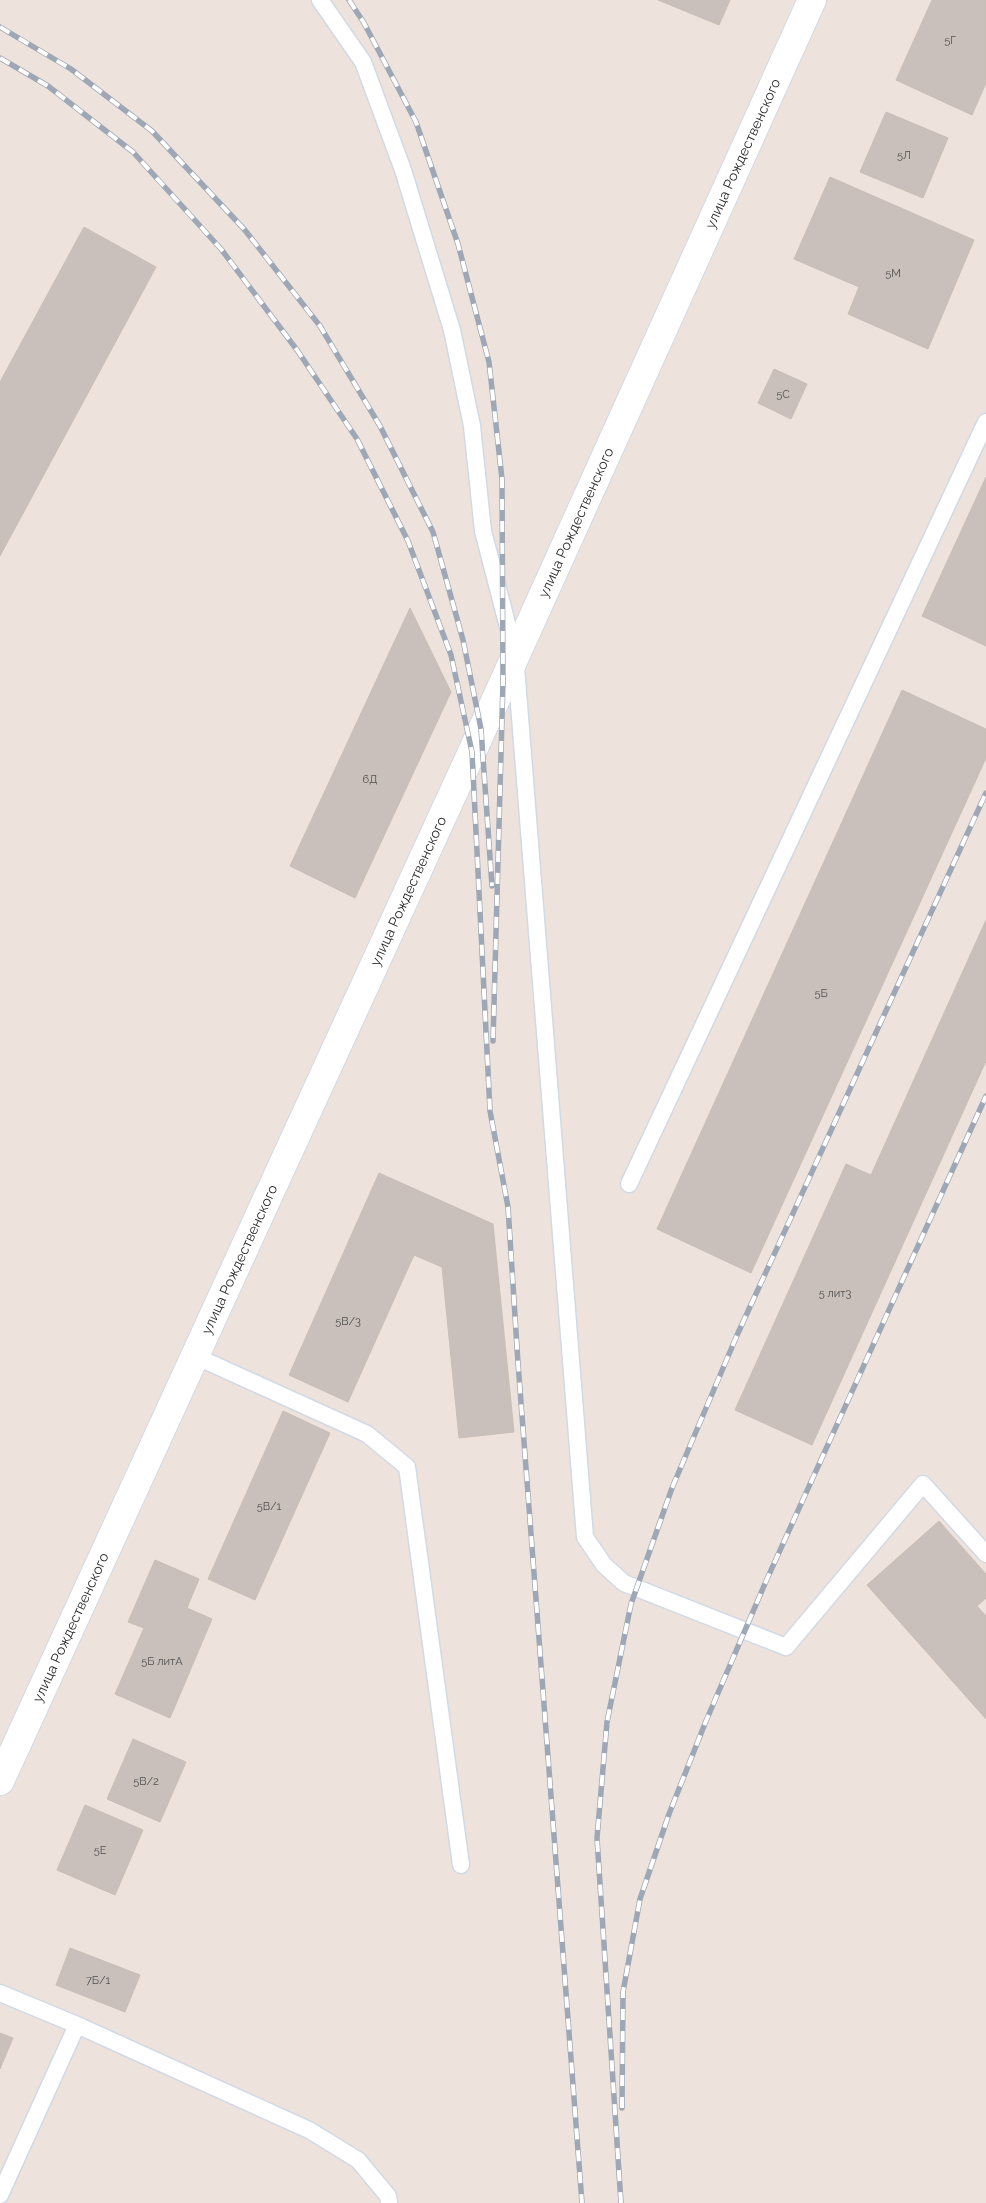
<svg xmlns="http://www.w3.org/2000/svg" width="986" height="2203" font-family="Raleway,sans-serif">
<rect width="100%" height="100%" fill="#eee3dc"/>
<path fill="#c9c0bc" stroke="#c9beb5" d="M 658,0 L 730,0 L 719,25 Z
M 932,0 L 986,0 L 986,83 L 972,115 L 896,80 Z
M 886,112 L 948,138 L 923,198 L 860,172 Z
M 830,177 L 974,240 L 928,349 L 848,314 L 859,287 L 794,259 Z
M 84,227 L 156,267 L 0,556 L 0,382 Z
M 774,369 L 807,384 L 791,419 L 758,403 Z
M 986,477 L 986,646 L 922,616 Z
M 410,608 L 451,692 L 355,898 L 290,866 Z
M 902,690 L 986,729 L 986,758 L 751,1273 L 657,1229 Z
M 986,920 L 986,1061 L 812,1445 L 735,1410 L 846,1164 L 871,1175 Z
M 379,1173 L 493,1224 L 514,1432 L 459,1438 L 442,1267 L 414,1255 L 348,1402 L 289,1375 Z
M 283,1411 L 330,1433 L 255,1600 L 208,1579 Z
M 939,1521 L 986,1574 L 986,1598 L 977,1606 L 986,1616 L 986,1719 L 867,1585 Z
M 155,1560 L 199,1579 L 187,1608 L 212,1619 L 170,1718 L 115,1694 L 144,1628 L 128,1622 Z
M 133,1739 L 186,1762 L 160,1822 L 107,1799 Z
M 85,1805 L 143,1830 L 115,1895 L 57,1870 Z
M 70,1948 L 140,1975 L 125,2012 L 56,1985 Z
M 0,2033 L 13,2038 L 0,2069 Z"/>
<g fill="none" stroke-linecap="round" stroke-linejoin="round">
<defs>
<path id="service" d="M 320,0 L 363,62 L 403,170 L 452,330 L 472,426 L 483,531 L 515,654 L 585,1537 L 604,1565 L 624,1583 L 786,1647 L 923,1484 L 986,1554
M 629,1184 L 986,422
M 195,1356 L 367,1434 L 407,1467 L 461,1865
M 0,1993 L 77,2025 L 309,2130 L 358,2160 L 388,2196 L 389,2203
M 0,2195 L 77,2025"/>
<g id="secondary">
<path id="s1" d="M 0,1781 L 472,752 L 812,0"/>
</g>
</defs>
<use href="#service" stroke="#d1d9e5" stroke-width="19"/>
<use href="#secondary" stroke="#d1d9e5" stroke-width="30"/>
<use href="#service" stroke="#fff" stroke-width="16"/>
<use href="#secondary" stroke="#fff" stroke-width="28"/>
<defs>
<path id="rail" d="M 349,0 L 364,23 L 416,122 L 458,244 L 489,362 L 502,479 L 503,682 L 493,1041
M 0,27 L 71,69 L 152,131 L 244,229 L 320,326 L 380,426 L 433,532 L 463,640 L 481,729 L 492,886
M 0,58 L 48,86 L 133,152 L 221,249 L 297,350 L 357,439 L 408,541 L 451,655 L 472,752 L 490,1111 L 508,1207 L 518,1363 L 582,2203
M 622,2108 L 623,1992 L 640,1899 L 669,1814 L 706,1721 L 767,1579 L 986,1096
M 621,2203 L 597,1838 L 607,1722 L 631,1604 L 672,1488 L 738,1333 L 986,793"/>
</defs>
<use href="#rail" stroke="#9ea7b6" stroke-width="5.5"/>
<use href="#rail" stroke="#fff" stroke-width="4" stroke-dasharray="11" stroke-linecap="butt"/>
</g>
<g text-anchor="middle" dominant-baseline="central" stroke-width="4.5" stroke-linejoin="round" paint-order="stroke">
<g font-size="11" fill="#52504f">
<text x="950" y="40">5Г</text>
<text x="904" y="155">5Л</text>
<text x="893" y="273">5М</text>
<text x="783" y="394">5С</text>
<text x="370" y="779">6Д</text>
<text x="821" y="993">5Б</text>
<text x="835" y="1293">5 лит3</text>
<text x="348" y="1321">5В/3</text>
<text x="269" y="1506">5В/1</text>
<text x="162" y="1661">5Б литА</text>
<text x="146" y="1781">5В/2</text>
<text x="100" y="1850">5Е</text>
<text x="98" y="1980">7Б/1</text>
</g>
<g font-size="14" fill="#2b2b2b" stroke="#fff">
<text stroke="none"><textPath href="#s1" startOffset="1789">улица Рождественского</textPath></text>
<text stroke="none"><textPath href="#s1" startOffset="1384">улица Рождественского</textPath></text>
<text stroke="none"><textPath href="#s1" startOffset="979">улица Рождественского</textPath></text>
<text stroke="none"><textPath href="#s1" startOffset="574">улица Рождественского</textPath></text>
<text stroke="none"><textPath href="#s1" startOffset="169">улица Рождественского</textPath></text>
</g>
</g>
</svg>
